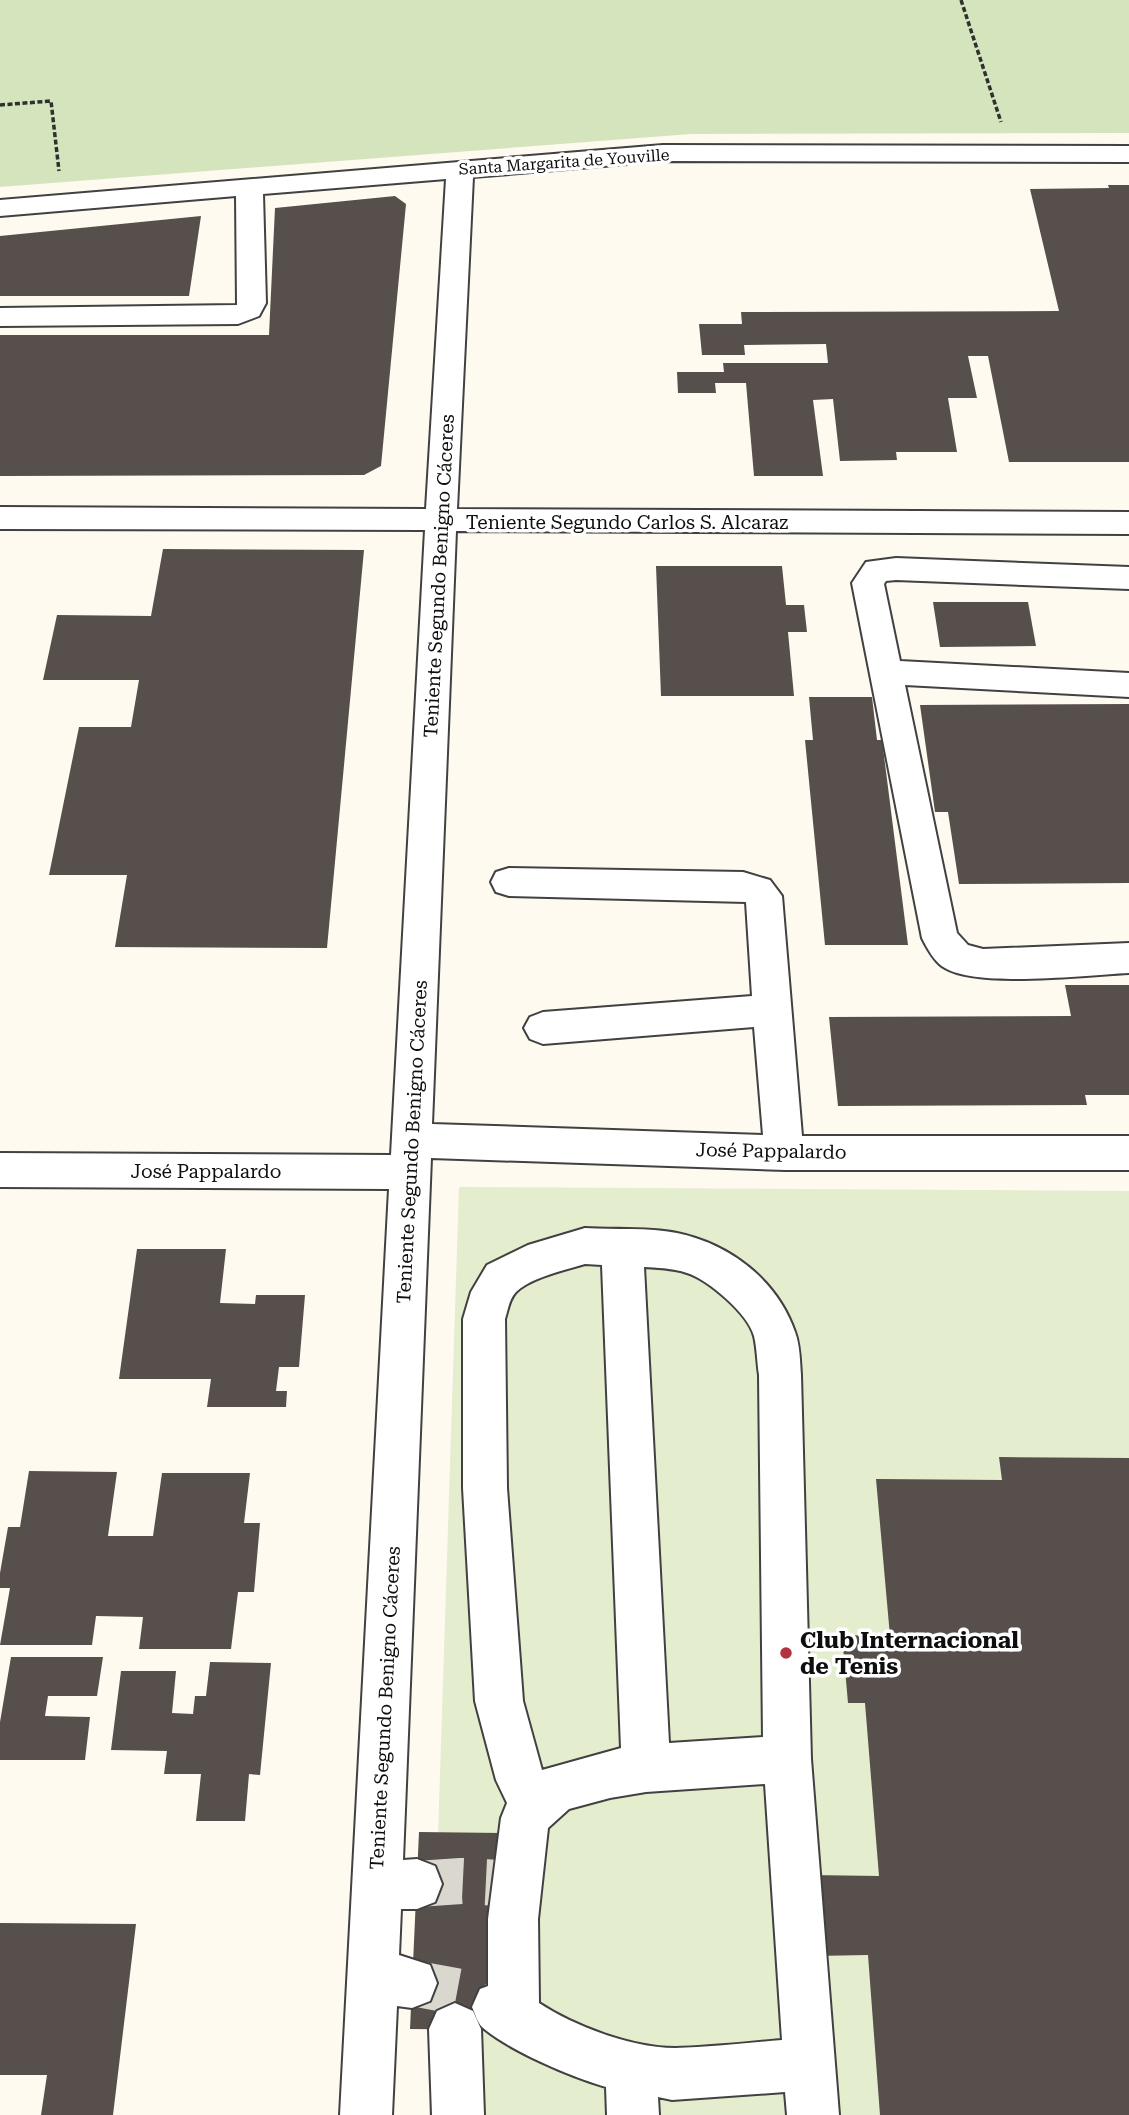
<svg xmlns="http://www.w3.org/2000/svg" width="1129" height="2115" font-family="'Roboto Serif',serif">
<rect width="100%" height="100%" fill="#fefaf0"/>
<path fill="#d4e5bd" d="M 0,0 L 1129,0 L 1129,133 L 691,134 L 0,187 Z"/>
<path fill="#e4edce" d="M 459,1187 L 1129,1191 L 1129,2115 L 429,2115 Z"/>
<path fill="#564f4b" d="M 1108,185 L 1129,185 L 1129,462 L 1009,462 L 988,356 L 968,356 L 977,398 L 948,398 L 957,452 L 896,452 L 897,460 L 840,461 L 833,399 L 813,400 L 823,476 L 754,476 L 746,383 L 715,383 L 716,393 L 678,393 L 677,372 L 724,372 L 723,363 L 828,363 L 826,344 L 744,345 L 745,355 L 702,355 L 699,324 L 742,324 L 741,312 L 1059,311 L 1030,189 L 1109,188 Z
M 395,196 L 406,204 L 381,466 L 364,475 L 0,476 L 0,335 L 269,335 L 275,208 Z
M 201,216 L 189,296 L 0,296 L 0,236 Z
M 163,549 L 364,550 L 327,948 L 115,947 L 127,875 L 49,875 L 79,727 L 131,727 L 139,680 L 43,680 L 57,615 L 151,616 Z
M 656,566 L 782,566 L 786,605 L 804,605 L 807,632 L 788,632 L 794,696 L 661,696 Z
M 933,602 L 1028,602 L 1036,646 L 940,647 Z
M 809,697 L 872,697 L 877,740 L 882,740 L 908,945 L 825,945 L 805,740 L 813,740 Z
M 1129,704 L 1129,883 L 959,884 L 948,812 L 935,812 L 920,705 Z
M 1065,985 L 1129,985 L 1129,1095 L 1085,1095 L 1087,1105 L 838,1106 L 829,1017 L 1071,1016 Z
M 137,1249 L 226,1249 L 220,1303 L 255,1304 L 256,1295 L 305,1295 L 299,1367 L 279,1367 L 276,1391 L 287,1391 L 286,1407 L 207,1407 L 211,1379 L 119,1379 Z
M 999,1457 L 1129,1458 L 1129,2115 L 880,2115 L 868,1955 L 814,1956 L 809,1875 L 879,1876 L 865,1703 L 848,1703 L 842,1635 L 890,1636 L 876,1479 L 1002,1480 Z
M 29,1471 L 117,1472 L 108,1536 L 153,1536 L 162,1473 L 250,1473 L 244,1523 L 260,1523 L 254,1592 L 238,1592 L 231,1649 L 139,1649 L 143,1617 L 96,1616 L 92,1645 L 0,1645 L 10,1588 L 0,1588 L 0,1573 L 8,1527 L 20,1527 Z
M 11,1657 L 103,1657 L 97,1696 L 48,1696 L 45,1716 L 90,1717 L 85,1760 L 0,1760 L 0,1722 Z
M 210,1662 L 271,1663 L 260,1775 L 249,1774 L 245,1821 L 196,1821 L 201,1774 L 164,1774 L 167,1751 L 111,1750 L 121,1671 L 176,1671 L 172,1713 L 193,1714 L 195,1696 L 206,1696 Z
M 419,1832 L 502,1833 L 498,2030 L 410,2029 Z
M 0,1923 L 136,1924 L 113,2115 L 41,2115 L 47,2075 L 0,2075 Z"/>
<g fill="none" stroke-linecap="round" stroke-linejoin="round">
<path stroke="#dad7ce" stroke-width="46" stroke-dasharray="46 23" stroke-linecap="butt" d="M 417,1884 L 461,1881 L 501,1883
M 412,1983 L 471,1994 L 498,2007"/>
<defs>
<path id="minor" d="M 663,145 L 1129,146 L 1129,162 L 663,161 L 473,177 L 457,509 L 1129,512 L 1129,534 L 456,531 L 432,1124 L 763,1135 L 754,1027 L 543,1044 L 530,1039 L 524,1028 L 530,1017 L 543,1012 L 752,996 L 746,902 L 509,896 L 496,892 L 491,882 L 496,872 L 509,868 L 743,872 L 770,880 L 782,896 L 802,1136 L 1129,1136 L 1129,1170 L 785,1170 L 431,1158 L 403,1860 L 417,1859 L 435,1866 L 442,1884 L 435,1902 L 417,1909 L 401,1909 L 399,1955 L 430,1965 L 437,1983 L 430,2001 L 412,2008 L 397,2006 L 392,2115 L 340,2115 L 389,1189 L 0,1187 L 0,1153 L 391,1155 L 425,530 L 0,529 L 0,507 L 426,509 L 446,179 L 263,194 L 266,303 L 259,316 L 238,324 L 0,326 L 0,308 L 237,305 L 236,196 L 0,216 L 0,200 Z
M 896,558 L 1129,567 L 1129,589 L 896,580 L 886,581 L 884,584 L 900,661 L 1129,673 L 1129,697 L 905,685 L 957,933 L 968,945 L 983,949 L 1129,943 L 1129,973 C 1086,975 979,988 945,968 C 935,963 927,948 922,938 L 852,583 L 866,562 Z
M 585,1228 C 615,1230 648,1227 677,1233 C 730,1244 777,1280 795,1332 C 800,1345 800,1361 801,1375 L 811,1759 L 839,2115 L 787,2115 L 785,2092 L 672,2100 L 658,2097 L 659,2115 L 607,2115 L 606,2087 C 571,2077 508,2050 482,2027 C 477,2022 475,2013 472,2007 L 480,1989 L 488,1986 L 488,1919 L 501,1818 L 507,1803 L 496,1780 L 475,1701 L 463,1488 L 463,1319 L 471,1292 L 487,1265 L 528,1245 ZM 585,1264 L 602,1265 L 621,1748 L 542,1770 L 523,1701 L 507,1488 L 505,1319 C 508,1310 509,1299 516,1292 C 530,1278 565,1270 585,1264 ZM 644,1267 C 658,1268 673,1268 687,1273 C 709,1280 748,1314 754,1336 C 757,1348 757,1363 759,1375 L 763,1737 L 669,1743 ZM 765,1784 L 782,2040 C 746,2043 710,2047 675,2048 C 632,2048 574,2026 539,2003 L 538,1919 L 548,1828 L 569,1809 L 610,1798 L 646,1792 Z
M 455,2003 L 473,2011 L 481,2029 L 484,2115 L 432,2115 L 429,2029 L 437,2011 Z"/>
</defs>
<use href="#minor" stroke="#414141" stroke-width="4"/>
<path stroke="#303030" stroke-width="3.5" stroke-dasharray="5 2.5" stroke-linecap="butt" d="M 961,0 L 1001,122
M 0,105 L 51,101 L 59,171"/>
<use href="#minor" fill="#fff" fill-rule="evenodd"/>
</g>
<circle fill="#b13340" stroke="#fff" stroke-width="2.5" cx="786" cy="1653" r="7"/>
<g text-anchor="middle" dominant-baseline="central" stroke-width="7" stroke-linejoin="round" paint-order="stroke">
<g font-size="16" fill="#0e0e0e" stroke="#fff">
<text transform="translate(564 162) rotate(-4)">Santa Margarita de Youville</text>
</g>
<g font-size="19" fill="#0e0e0e" stroke="#fff">
<text x="627" y="522">Teniente Segundo Carlos S. Alcaraz</text>
<text transform="translate(439 576) rotate(-87)">Teniente Segundo Benigno Cáceres</text>
<text transform="translate(412 1142) rotate(-87)">Teniente Segundo Benigno Cáceres</text>
<text transform="translate(771 1151) rotate(1)">José Pappalardo</text>
<text x="206" y="1171">José Pappalardo</text>
<text transform="translate(385 1708) rotate(-87)">Teniente Segundo Benigno Cáceres</text>
</g>
<g font-size="23" font-weight="bold" fill="#0e0e0e" stroke="#fff" text-anchor="start">
<text x="800" y="1640">Club Internacional<tspan x="800" dy="26">de Tenis</tspan></text>
</g>
</g>
</svg>
